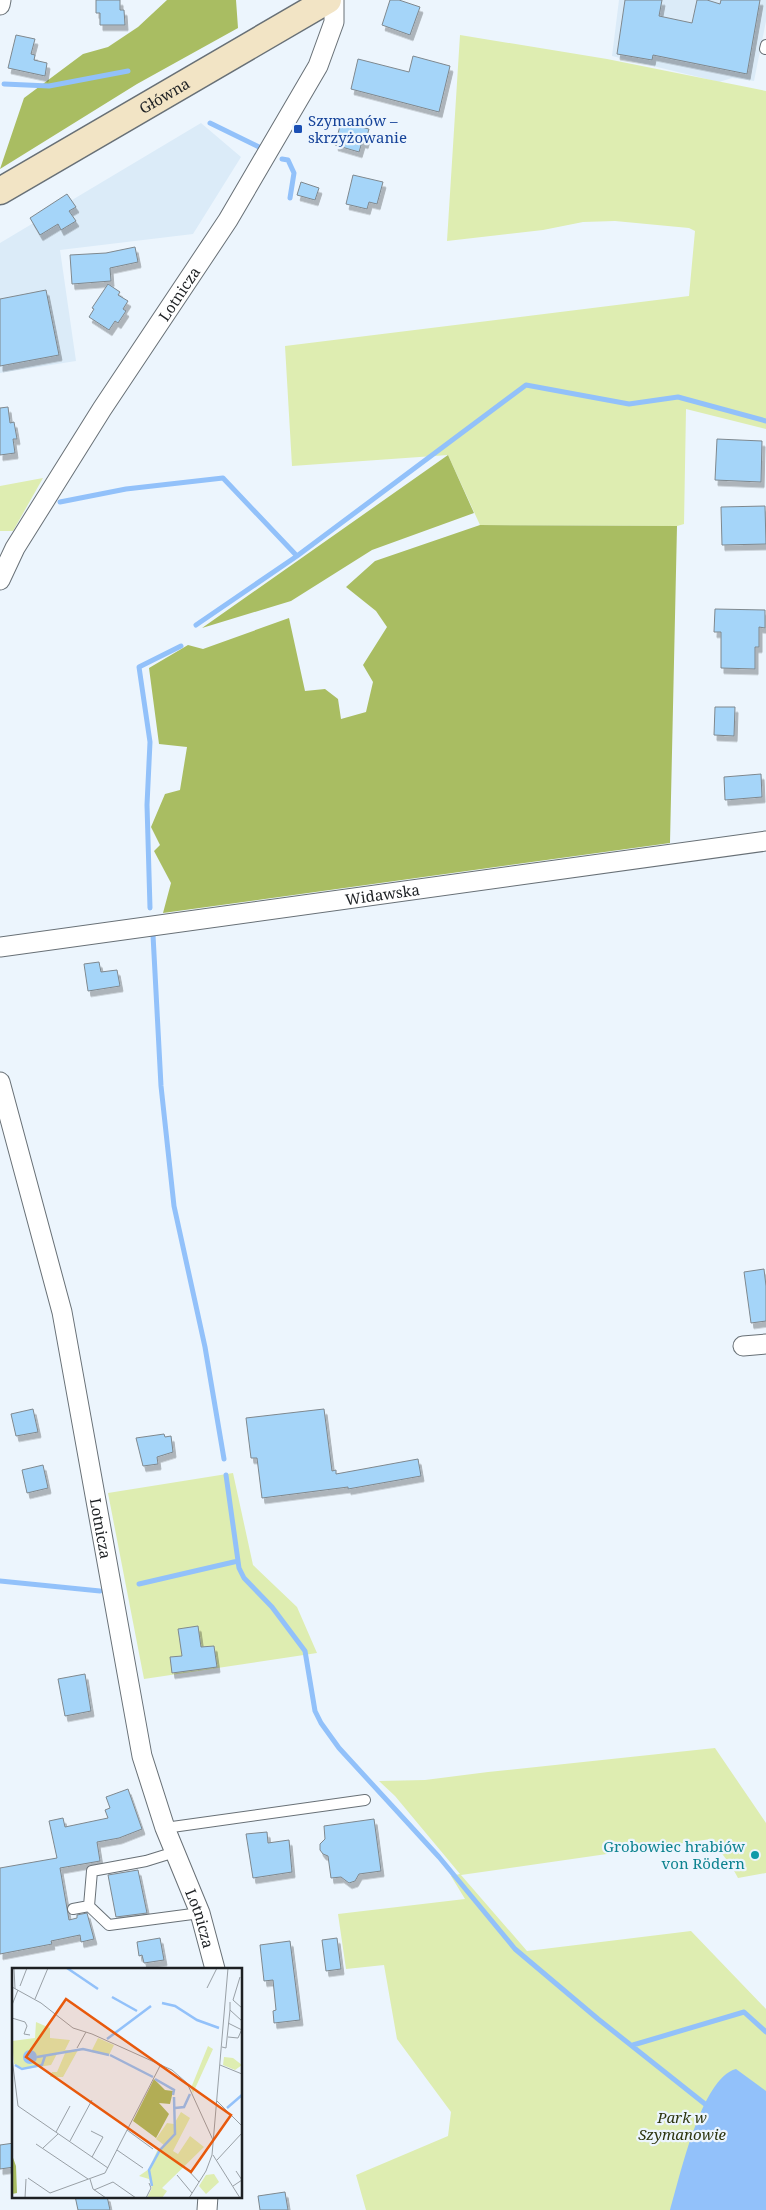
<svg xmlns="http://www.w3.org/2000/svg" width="766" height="2210" font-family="'Noto Serif',serif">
<defs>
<filter id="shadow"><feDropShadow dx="3" dy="5.5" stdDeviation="0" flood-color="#0004"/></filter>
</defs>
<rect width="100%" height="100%" fill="#ecf5fd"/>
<path fill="#dbebf8" d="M 619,0 L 766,0 L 766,21 L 754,81 L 732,78 L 719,82 L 612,56 Z
M 201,123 L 241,157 L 193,234 L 60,250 L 76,361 L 0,373 L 0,243 Z"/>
<path fill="#deedb1" d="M 460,35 L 607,59 L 766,91 L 766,429 L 686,409 L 684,524 L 677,526 L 480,525 L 448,455 L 292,466 L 285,346 L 689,296 L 695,231 L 689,228 L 615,221 L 583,222 L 543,230 L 447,241 Z
M 43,478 L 13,531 L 0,531 L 0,486 Z
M 233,1473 L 253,1565 L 297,1607 L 317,1653 L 144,1679 L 108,1493 Z
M 715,1748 L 766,1823 L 766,1873 L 738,1878 L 732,1867 L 711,1839 L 461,1875 L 527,1951 L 691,1931 L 766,2009 L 766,2210 L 366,2210 L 356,2175 L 448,2136 L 451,2112 L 397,2039 L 384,1965 L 346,1969 L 338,1914 L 465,1899 L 451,1876 L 460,1874 L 395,1796 L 379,1781 L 425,1780 L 488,1772 Z"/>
<path fill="#a9bd62" d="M 167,0 L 236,0 L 238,28 L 137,84 L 0,169 L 24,98 L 83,54 L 108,47 L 138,27 Z
M 448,455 L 474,513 L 372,550 L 291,601 L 202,628 Z
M 480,525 L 677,526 L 670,843 L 163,913 L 171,883 L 154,851 L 160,845 L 151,827 L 165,794 L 180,790 L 187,747 L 159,744 L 149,668 L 188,645 L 203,649 L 289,618 L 305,691 L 325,689 L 338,699 L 341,719 L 366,712 L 373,682 L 363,665 L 387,627 L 376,611 L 346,587 L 375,561 Z"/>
<path fill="#92c1fa" d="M 736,2069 L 766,2091 L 766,2210 L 670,2210 C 680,2177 701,2078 736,2069 Z"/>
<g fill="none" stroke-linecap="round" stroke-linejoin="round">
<path stroke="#92c1fa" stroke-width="5" d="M 4,84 L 49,86 L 128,71
M 210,123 L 259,147
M 282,159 L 288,160 L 294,173 L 290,198
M 60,502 L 126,489 L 223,478 L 297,556
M 196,625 L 297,556 L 526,385 L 629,404 L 678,397 L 766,421
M 150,908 L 147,805 L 150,742 L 139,667 L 181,646
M 153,935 L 161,1086 L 174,1206 L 205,1347 L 224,1459
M 226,1475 L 239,1568 L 244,1578 L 272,1607 L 305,1651 L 315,1711 L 321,1723 L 339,1748 L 439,1857 L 515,1949 L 598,2019 L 705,2104
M 0,1581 L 100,1591
M 139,1584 L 238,1561
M 633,2045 L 744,2012 L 766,2032"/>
</g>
<path fill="#a5d5f9" stroke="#7f888e" filter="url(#shadow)" d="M 96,0 L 120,0 L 120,10 L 124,10 L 125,25 L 100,25 L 100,13 L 96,13 Z
M 390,0 L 399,0 L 420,7 L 410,35 L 382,25 Z
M 625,0 L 662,0 L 659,16 L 692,23 L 697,0 L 707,0 L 720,4 L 721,0 L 760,0 L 747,74 L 653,55 L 652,60 L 617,54 Z
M 16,35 L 35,39 L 31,54 L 35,55 L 34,60 L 47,63 L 45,76 L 8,68 Z
M 413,56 L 450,66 L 439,112 L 351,89 L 358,59 L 409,72 Z
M 341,122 L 369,129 L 365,143 L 362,142 L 359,152 L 335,145 Z
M 353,175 L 383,182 L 377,204 L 369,202 L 367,209 L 346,204 Z
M 301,182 L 319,188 L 315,200 L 297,195 Z
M 67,194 L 76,207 L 69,211 L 76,221 L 61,230 L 58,224 L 40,235 L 30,218 Z
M 135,247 L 138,262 L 110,268 L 111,281 L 72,284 L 70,255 L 106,253 Z
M 108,284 L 120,292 L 118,295 L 128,301 L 123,309 L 126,311 L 118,323 L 115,321 L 109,330 L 89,317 L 94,309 L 92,308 Z
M 46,290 L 59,355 L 0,366 L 0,299 Z
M 8,407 L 10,423 L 14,422 L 17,439 L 13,439 L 15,453 L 0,455 L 0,408 Z
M 717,439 L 762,441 L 761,482 L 715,480 Z
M 765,506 L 766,544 L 722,545 L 721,507 Z
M 715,609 L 765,610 L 765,628 L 759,627 L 759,647 L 755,647 L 755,669 L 721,668 L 721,632 L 714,632 Z
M 715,707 L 735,707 L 734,736 L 714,735 Z
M 761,774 L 762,797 L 725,800 L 724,777 Z
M 99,962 L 101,972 L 117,970 L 120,986 L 88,991 L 84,964 Z
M 764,1269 L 766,1286 L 766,1321 L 751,1323 L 744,1272 Z
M 33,1409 L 38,1432 L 16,1436 L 11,1414 Z
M 324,1409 L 332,1471 L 336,1470 L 336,1474 L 418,1459 L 421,1476 L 348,1489 L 348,1487 L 262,1498 L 257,1458 L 251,1458 L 246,1418 Z
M 164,1434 L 165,1437 L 171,1436 L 173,1452 L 157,1457 L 158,1464 L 143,1466 L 136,1438 Z
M 43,1465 L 48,1488 L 27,1493 L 22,1470 Z
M 198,1626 L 201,1647 L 214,1646 L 217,1667 L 172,1673 L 170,1657 L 182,1656 L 178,1629 Z
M 85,1674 L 91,1711 L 65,1716 L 58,1679 Z
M 128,1789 L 142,1829 L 119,1838 L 97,1842 L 100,1861 L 60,1868 L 69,1920 L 77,1918 L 77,1915 L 87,1913 L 94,1939 L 81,1942 L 80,1935 L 51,1941 L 52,1944 L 0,1954 L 0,1868 L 57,1858 L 49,1821 L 63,1818 L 65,1827 L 108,1818 L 105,1810 L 110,1808 L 106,1797 Z
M 374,1819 L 381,1871 L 359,1874 L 355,1881 L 349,1883 L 341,1877 L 331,1878 L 328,1856 L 323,1854 L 320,1850 L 320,1844 L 325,1839 L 324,1826 Z
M 267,1832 L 268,1843 L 289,1840 L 292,1872 L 253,1878 L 246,1834 Z
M 138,1870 L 147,1913 L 116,1917 L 108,1875 Z
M 160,1938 L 164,1960 L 144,1963 L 142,1955 L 139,1956 L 137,1942 Z
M 337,1938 L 341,1969 L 326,1971 L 322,1940 Z
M 290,1941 L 300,2020 L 274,2023 L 273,2011 L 276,2010 L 273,1980 L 264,1981 L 260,1945 Z
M 14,2143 L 14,2167 L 0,2169 L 0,2145 Z
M 285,2192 L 288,2210 L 260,2210 L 258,2196 Z
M 75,2196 L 107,2196 L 110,2210 L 78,2210 Z"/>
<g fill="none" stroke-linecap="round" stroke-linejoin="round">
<defs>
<path id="service" d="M 765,49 L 766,45
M 165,1828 L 365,1800
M 89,1906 L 92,1871 L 146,1861 L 175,1852
M 73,1909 L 89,1906 L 109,1925 L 200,1913"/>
<g id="minor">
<path d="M 0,5 L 1,0"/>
<path id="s1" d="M 0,580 L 15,548 L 102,409 L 228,220 L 318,66 L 334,22 L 334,0"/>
<path id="s2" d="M 0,947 L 766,841"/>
<path id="s3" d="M 0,1082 L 62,1312 L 142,1756 L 165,1828 L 200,1913 L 215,1969"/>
<path d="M 743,1346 L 766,1344"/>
<path d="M 207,2210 L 208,2196"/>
</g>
<g id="secondary">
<path id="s4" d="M 0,191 L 328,0"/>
</g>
</defs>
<use href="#service" stroke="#687076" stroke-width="12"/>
<use href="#minor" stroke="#687076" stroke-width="21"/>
<use href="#secondary" stroke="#687076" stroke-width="29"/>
<use href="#service" stroke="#fff" stroke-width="10"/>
<use href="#minor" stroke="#fff" stroke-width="19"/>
<use href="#secondary" stroke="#f2e4c5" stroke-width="26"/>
</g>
<rect fill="#1a4fb4" stroke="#ecf5fd" stroke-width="2" x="293" y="124" width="10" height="10" rx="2.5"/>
<circle fill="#0f9aa8" stroke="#ecf5fd" stroke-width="2" cx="755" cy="1855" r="5"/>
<g text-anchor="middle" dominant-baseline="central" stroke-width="4.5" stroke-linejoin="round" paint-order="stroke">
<g font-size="15" fill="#1d2023" stroke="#ecf5fd">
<text stroke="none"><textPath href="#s4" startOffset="190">Główna</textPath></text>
<text stroke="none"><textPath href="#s1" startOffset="338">Lotnicza</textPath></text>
<text stroke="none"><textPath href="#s2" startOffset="386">Widawska</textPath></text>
<text stroke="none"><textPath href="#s3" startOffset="458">Lotnicza</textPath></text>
<text stroke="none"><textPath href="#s3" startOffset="862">Lotnicza</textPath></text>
</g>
<g font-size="15" fill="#164399" stroke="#ecf5fd" text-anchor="start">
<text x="308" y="120">Szymanów –<tspan x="308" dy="17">skrzyżowanie</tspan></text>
</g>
<g font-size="15" fill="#0d838f" stroke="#ecf5fd" text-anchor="end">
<text x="745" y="1846">Grobowiec hrabiów<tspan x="745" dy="17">von Rödern</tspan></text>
</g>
<g font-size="15" font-style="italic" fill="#2d350e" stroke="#ecf5fd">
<text x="682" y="2117">Park w<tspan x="682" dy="17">Szymanowie</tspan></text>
</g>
</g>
<g transform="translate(12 1968)">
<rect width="230" height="230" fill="#ecf5fd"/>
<path d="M 24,54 L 38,60 L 38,70 L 58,72 L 53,82 L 66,82 L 51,109 L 38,109 L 40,104 L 45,104 L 54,83 L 46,84 L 39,97 L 13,101 L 2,96 L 0,73 L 23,70 ZM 86,70 L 102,77 L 97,87 L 79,84 ZM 196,78 L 201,81 L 181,125 L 179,120 ZM 212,89 L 221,90 L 230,97 L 223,102 L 211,97 ZM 169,144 L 178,150 L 161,183 L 166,186 L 178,168 L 192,179 L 150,220 L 155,223 L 150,230 L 135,230 L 140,220 L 137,211 L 127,208 L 137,201 L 145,183 L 152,177 L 144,171 L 155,155 L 162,156 ZM 202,206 L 207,214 L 194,226 L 187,218 L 194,207 Z" fill="#deedb1"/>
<path d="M 142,111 L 153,122 L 161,123 L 158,136 L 147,135 L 157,146 L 144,170 L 121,153 ZM 0,187 L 4,198 L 5,225 L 0,226 Z" fill="#a9bd62"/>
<path d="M11 89a7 7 0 1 1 14 0a7 7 0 1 1-14 0Z" fill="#92c1fa"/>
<path fill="none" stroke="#92c1fa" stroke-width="2.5" d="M 55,0 L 86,21M 100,29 L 125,43M 150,35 L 163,38 L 185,52 L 207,60M 95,71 L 139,38M 98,87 L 141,109M 25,89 L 71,81 L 97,87M 3,97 L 10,101 L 30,97 L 33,88M 143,111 L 162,122 L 161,127M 163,140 L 172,139 L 178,126M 215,140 L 230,127M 140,218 L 137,202 L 148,182 L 163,166 L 162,129"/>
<path fill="none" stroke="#99a0a6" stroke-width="1" d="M 2,0 L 3,21M 228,9 L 221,32 L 230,40M 8,18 L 15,0M 0,19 L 29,35 L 61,60 L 80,66 L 160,102 L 175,115 L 201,172M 195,20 L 205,0M 23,31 L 36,0M 218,34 L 218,42 L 230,53M 0,37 L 6,22M 0,50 L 13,54 L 15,58 L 12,66 L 18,67M 216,55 L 230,62M 216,69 L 226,70 L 230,61M 210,79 L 214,80 L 218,42M 65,80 L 74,64M 0,90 L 6,138 L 96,200M 208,97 L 230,106M 205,133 L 230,158M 115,162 L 141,181M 79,163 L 91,169 L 80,189M 44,164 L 58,138M 58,173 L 80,132M 24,176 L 76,211M 31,180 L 46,166M 105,182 L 131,200M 201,187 L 228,230M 205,192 L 230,165M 175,201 L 187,214M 165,207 L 180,225M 16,210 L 38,225 L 93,205 L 149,96M 78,211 L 81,221 L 94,230M 221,218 L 230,212 L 224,203M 82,222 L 101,214 L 124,230M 13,230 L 14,211M 134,230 L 139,220 L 137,215M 177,230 L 194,203 L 200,187 L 216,0"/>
<path fill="#e8590c" fill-opacity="0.15" stroke="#e8590c" stroke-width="2.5" d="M 54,31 L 219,147 L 179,204 L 14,89 Z"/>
<rect width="230" height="230" fill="none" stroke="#1d2023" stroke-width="2.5"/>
</g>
</svg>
